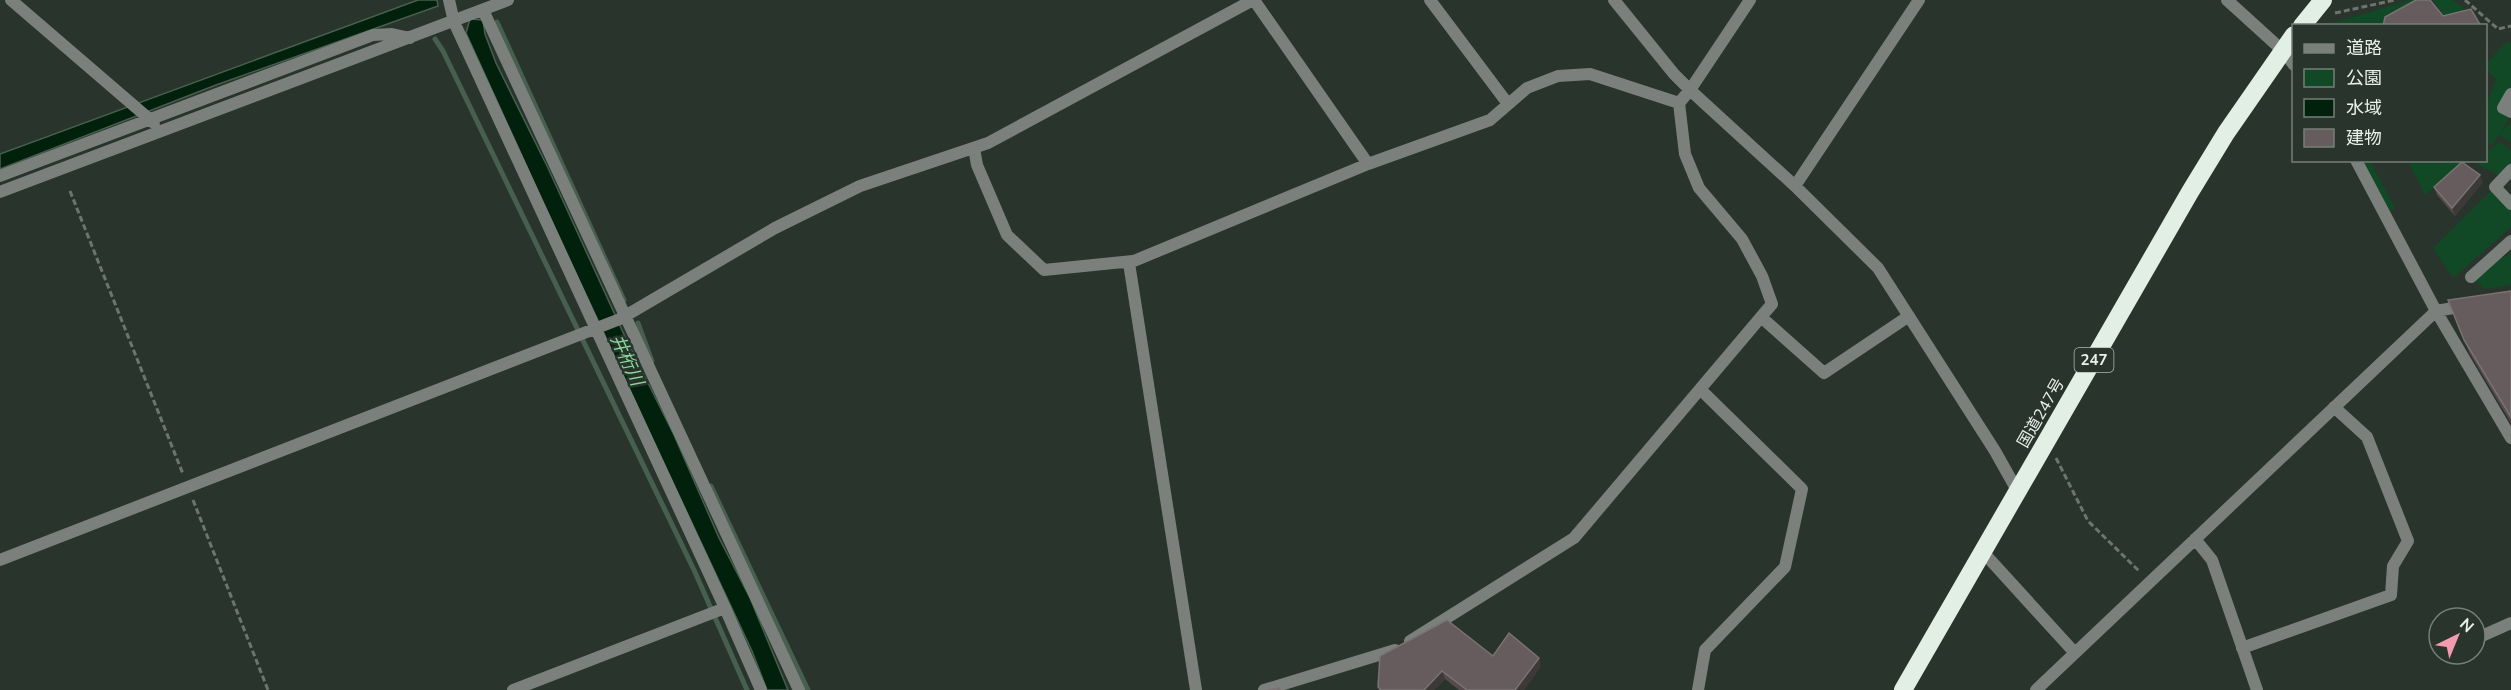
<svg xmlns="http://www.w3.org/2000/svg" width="2511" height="690" font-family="'Nunito Sans','Noto Sans JP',sans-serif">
<rect width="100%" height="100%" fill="#29342c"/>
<path fill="#114825" d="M 2410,0 L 2432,0 L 2384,25 L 2322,26 Z
M 2433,0 L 2453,0 L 2469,13 L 2451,25 Z
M 2507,41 L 2511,44 L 2511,116 L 2501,131 L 2511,123 L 2511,142 L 2499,135 L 2492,145 L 2486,141 L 2486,105 L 2496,79 L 2486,69 L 2486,64 Z
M 2500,142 L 2511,150 L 2511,163 L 2500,176 L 2472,161 L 2486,160 L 2486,147 L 2489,149 Z
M 2362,161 L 2370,161 L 2395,208 L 2390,211 Z
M 2408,161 L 2466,161 L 2425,195 Z
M 2495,187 L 2511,204 L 2511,227 L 2453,278 L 2433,248 Z
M 2492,252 L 2503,258 L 2511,253 L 2511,285 L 2485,289 L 2467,274 Z"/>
<path fill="#01210c" stroke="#475f4f" stroke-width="1.5" d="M 418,0 L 437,0 L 438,6 L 216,85 L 0,169 L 0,154 Z
M 470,19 L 483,20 L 485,34 L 496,63 L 548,168 L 626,339 L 674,435 L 719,538 L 750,598 L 788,690 L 767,690 L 752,651 L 597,321 L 466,33 Z"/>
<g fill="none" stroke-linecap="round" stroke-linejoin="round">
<path stroke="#475f4f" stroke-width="5" d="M 497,22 L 624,300
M 435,39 L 443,51 L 694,570 L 747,690
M 638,323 L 652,361
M 711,486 L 808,690"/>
<path stroke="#6c756f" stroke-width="3" stroke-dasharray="6 3" stroke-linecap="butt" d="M 2465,0 L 2498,29 L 2511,26
M 2335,13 L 2395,0
M 70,191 L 183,474
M 2056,458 L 2088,521 L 2140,572
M 193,500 L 268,690"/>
<path stroke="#7b807c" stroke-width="12" d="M 11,0 L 154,123
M 449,0 L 454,22 L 725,608 L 761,690
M 1254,0 L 1368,164
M 1430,0 L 1508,104
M 1614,0 L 1674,74 L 1690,90 L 1750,0
M 2227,0 L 2282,50 L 2294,65
M 483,10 L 799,690
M 2511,94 L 2503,108 L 2511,112
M 974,148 L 977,165 L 1007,235 L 1044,270 L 1133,261
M 2356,160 L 2436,311 L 2511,438
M 2511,170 L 2495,187 L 2511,204
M 0,176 L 373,35 L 392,34 L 410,38
M 1795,186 L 1919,0
M 0,192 L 508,0
M 2471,277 L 2511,241
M 1761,317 L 1824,373 L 1909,316
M 2195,539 L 2212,560 L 2257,690
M 1983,552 L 2075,653
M 0,560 L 620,319 L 775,228 L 860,186 L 988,143 L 1253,0
M 2475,639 L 2511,623
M 1410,641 L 1574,538 L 1772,304 L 1762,276 L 1742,239 L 1699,188 L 1685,154 L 1679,103
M 2242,648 L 2391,595 L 2393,566 L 2408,541 L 2367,437 L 2334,407
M 513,690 L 725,608
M 1196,690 L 1129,263 L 1368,164 L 1490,120 L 1527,88 L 1558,76 L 1590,74 L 1679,103 L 1690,90 L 1795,186 L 1878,268 L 1995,451 L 2018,492
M 1264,690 L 1395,650
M 1698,690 L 1705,650 L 1785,567 L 1802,489 L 1700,389
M 2036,690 L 2436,311 L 2465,306"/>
<path stroke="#e1efe4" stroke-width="18" d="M 2302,26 L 2323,0
M 1903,690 L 2190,192 L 2226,133 L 2294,35"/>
</g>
<path fill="#564a4c" d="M 2483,182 L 2455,216 L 2437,195 L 2434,187 Z
M 2511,291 L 2511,423 L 2470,354 L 2448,300 Z
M 1493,656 L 1541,666 L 1524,690 L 1459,690 L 1445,679 L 1434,690 L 1379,690 L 1378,687 Z"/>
<path fill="#3d3938" d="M 2486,35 L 2488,43 L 2486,46 Z
M 2480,175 L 2483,182 L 2455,216 L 2452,208 Z
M 1539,658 L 1541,666 L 1524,690 L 1515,690 Z
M 1442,671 L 1445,679 L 1434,690 L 1424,690 Z"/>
<path fill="#665b5d" stroke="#7a7373" stroke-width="1.5" d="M 2416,0 L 2430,0 L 2443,16 L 2471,9 L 2481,26 L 2383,26 L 2385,17 Z
M 2462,162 L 2480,175 L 2452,208 L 2434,187 Z
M 2511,291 L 2511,417 L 2464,340 L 2448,300 Z
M 1447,620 L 1493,656 L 1509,633 L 1539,658 L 1515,690 L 1467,690 L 1442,671 L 1424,690 L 1381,690 L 1378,687 L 1380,656 Z
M 1280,688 L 1280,690 L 1268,690 Z"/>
<g text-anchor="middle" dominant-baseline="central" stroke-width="5" stroke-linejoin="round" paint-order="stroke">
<rect fill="#29342c" stroke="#afb8b2" stroke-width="1.5" x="2074.5" y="348" width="39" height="24" rx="4.5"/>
<g font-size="15" font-weight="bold" fill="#e9f0eb">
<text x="2094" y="360">247</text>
</g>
<g font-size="16" fill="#e9f0eb" stroke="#29342c">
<text transform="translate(2041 413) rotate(-60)">国道247号</text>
</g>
<g font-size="18" font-style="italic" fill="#88de9e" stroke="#29342c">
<text transform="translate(627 360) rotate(65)">井桁川</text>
</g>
</g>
<rect x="2292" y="24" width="195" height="138" fill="#29342c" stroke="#767f78" stroke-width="1.5"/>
<rect x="2304" y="44" width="30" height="9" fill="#7b807c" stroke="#767f78" stroke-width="1.5"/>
<text x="2346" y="54" font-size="18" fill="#e9f0eb">道路</text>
<rect x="2304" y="69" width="30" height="18" fill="#114825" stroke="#767f78" stroke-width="1.5"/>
<text x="2346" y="84" font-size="18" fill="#e9f0eb">公園</text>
<rect x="2304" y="99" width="30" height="18" fill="#01210c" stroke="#767f78" stroke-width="1.5"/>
<text x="2346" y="114" font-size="18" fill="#e9f0eb">水域</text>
<rect x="2304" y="129" width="30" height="18" fill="#665b5d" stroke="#767f78" stroke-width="1.5"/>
<text x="2346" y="144" font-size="18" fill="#e9f0eb">建物</text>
<g transform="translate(2457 636) rotate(43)"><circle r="28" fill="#29342c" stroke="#767f78" stroke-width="1.5"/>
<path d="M0-4.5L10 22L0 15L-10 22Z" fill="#f29aae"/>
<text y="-9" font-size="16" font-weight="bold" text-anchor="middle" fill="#e9f0eb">N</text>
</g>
</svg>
